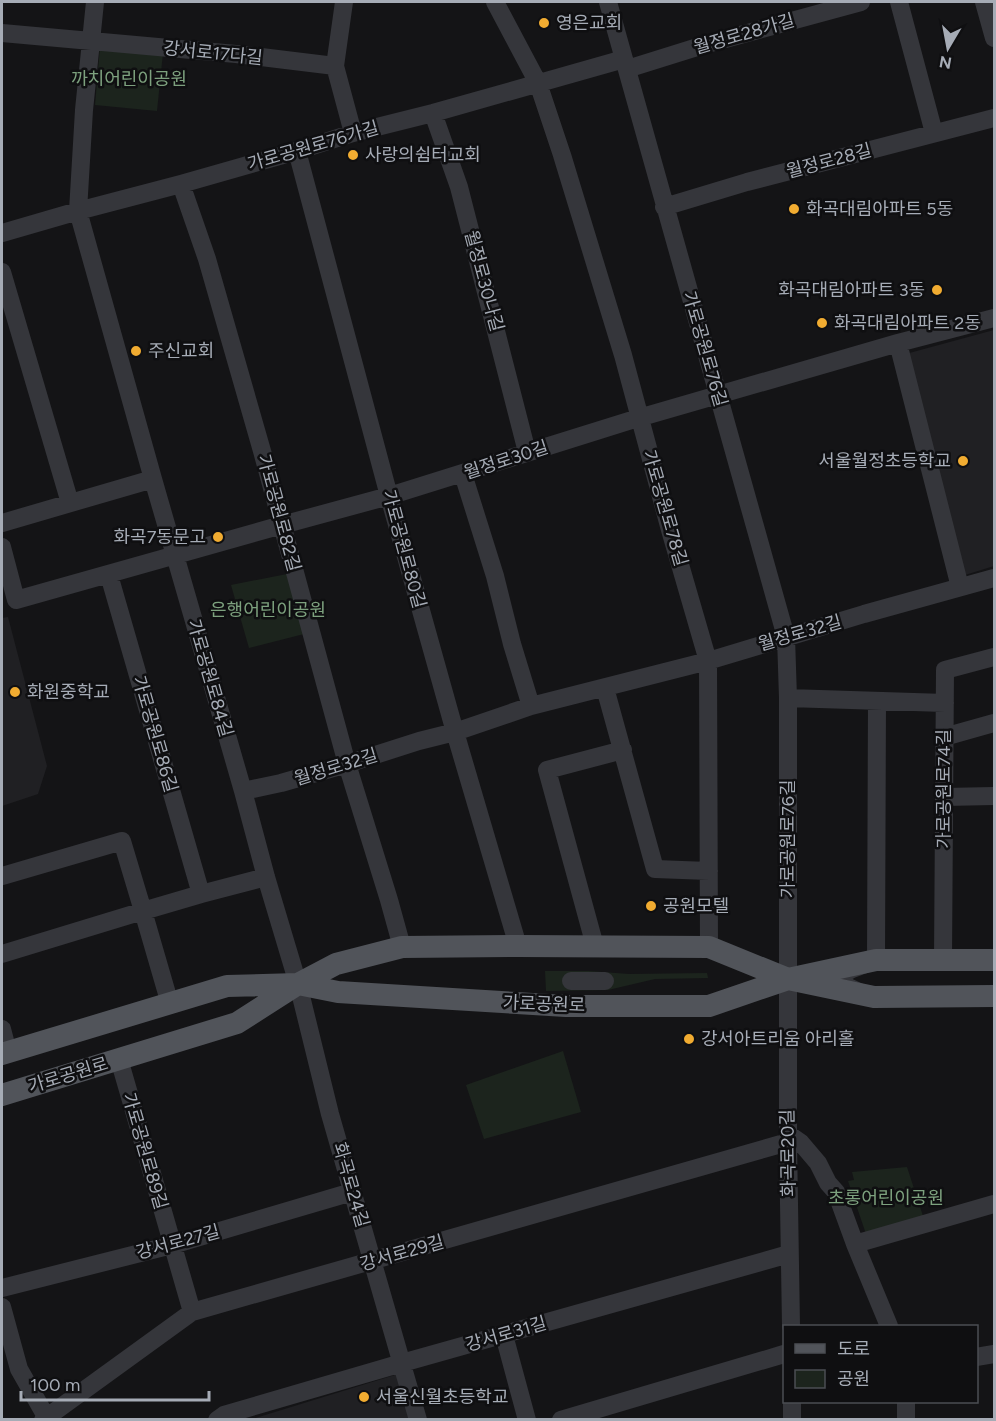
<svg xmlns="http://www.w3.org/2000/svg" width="996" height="1421" font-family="Figtree,'Noto Sans KR',sans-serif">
<rect width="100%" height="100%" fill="#141416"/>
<path fill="#202023" d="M 994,330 L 994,566 L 965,575 L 902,355 Z
M 8,617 L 47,766 L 38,794 L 2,806 L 2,618 Z
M 398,1374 L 411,1420 L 249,1420 Z"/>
<path fill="#1c241d" d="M 100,47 L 163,53 L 157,111 L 95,105 Z
M 287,574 L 304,634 L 249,648 L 231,585 Z
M 545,971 L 589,971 L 629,974 L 707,973 L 708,978 L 655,979 L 608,990 L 546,991 Z
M 563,1051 L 581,1112 L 484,1139 L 466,1085 Z
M 907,1167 L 923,1216 L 866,1234 L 848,1181 L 854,1180 L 852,1172 Z"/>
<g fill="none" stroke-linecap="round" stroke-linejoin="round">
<path stroke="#35363b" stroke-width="18" d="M 95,2 L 84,110 L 78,211 L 153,479 L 243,791 L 266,877 L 298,984 L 330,1114 L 418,1420
M 344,2 L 335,66 L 353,133
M 495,2 L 538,83 L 562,155 L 623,355 L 670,530 L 708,661 L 709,947
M 608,2 L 786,637 L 788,698 L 788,1142 L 791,1326
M 899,2 L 934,133
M 984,2 L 994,38
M 2,33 L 236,54 L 335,66
M 627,69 L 707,44 L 861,2
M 433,113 L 459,187 L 527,452
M 297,151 L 389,496 L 455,732 L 518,946
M 181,184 L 207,259 L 262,451 L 347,764 L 389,900 L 402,947
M 664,207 L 747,182 L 994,118
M 2,233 L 78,211 L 181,184 L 297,151 L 353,133 L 433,113 L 624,59
M 2,272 L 70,503
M 898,343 L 960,587
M 463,474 L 495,576 L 512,644 L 531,706
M 2,523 L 153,479
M 2,547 L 16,600 L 282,525 L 389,496 L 635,419 L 898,343 L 994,318
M 109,575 L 201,894
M 605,688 L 655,869 L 709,871
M 788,698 L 945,703
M 944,737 L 994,723
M 243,791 L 281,783 L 347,764 L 419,741 L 455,732 L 531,706 L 708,661 L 864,614 L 994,578
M 944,797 L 994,796
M 2,876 L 122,841 L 143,911 L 201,894 L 266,877
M 595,946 L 547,770 L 623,750
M 2,954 L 143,911 L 170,1004
M 943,960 L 945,670 L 994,657
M 571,981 L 605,981
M 861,993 L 846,986 L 843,978 L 845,973 L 852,969 L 876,960 L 877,701
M 2,1029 L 8,1052
M 119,1059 L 192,1312
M 788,1134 L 801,1143 L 818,1163 L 828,1183 L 836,1192 L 855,1244 L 889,1326
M 855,1244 L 994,1204
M 2,1288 L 172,1245 L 352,1192
M 2,1307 L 19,1369 L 48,1420
M 504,1335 L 527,1420
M 976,1357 L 994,1354
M 792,1402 L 792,1420
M 906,1402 L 906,1420
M 43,1420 L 192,1312 L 788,1142
M 217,1420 L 224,1415 L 402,1363 L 789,1254
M 561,1420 L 784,1354"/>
<path stroke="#51545a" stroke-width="22" d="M 2,1054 L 227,986 L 298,984 L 336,964 L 402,947 L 518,946 L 709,947 L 788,979 L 876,960 L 994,960
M 2,1095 L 237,1023 L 298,984 L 338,992 L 566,1006 L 709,1006 L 788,979 L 874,997 L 994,996"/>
</g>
<g fill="#f1ac31" stroke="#0f0f11" stroke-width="2">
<circle cx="544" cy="23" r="6"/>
<circle cx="353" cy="155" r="6"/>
<circle cx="794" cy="209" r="6"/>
<circle cx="937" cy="290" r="6"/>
<circle cx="822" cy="323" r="6"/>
<circle cx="136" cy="351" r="6"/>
<circle cx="963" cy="461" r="6"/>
<circle cx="218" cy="537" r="6"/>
<circle cx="15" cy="692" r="6"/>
<circle cx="651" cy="906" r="6"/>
<circle cx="689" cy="1039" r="6"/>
<circle cx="364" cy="1397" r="6"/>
</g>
<g text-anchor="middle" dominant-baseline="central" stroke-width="5" stroke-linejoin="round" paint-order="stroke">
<g font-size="18" fill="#a6acb6" stroke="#0f0f11" text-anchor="start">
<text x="556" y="23">영은교회</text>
<text x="365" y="155">사랑의쉼터교회</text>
<text x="806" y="209">화곡대림아파트 5동</text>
<text x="925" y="290" text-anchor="end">화곡대림아파트 3동</text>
<text x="834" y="323">화곡대림아파트 2동</text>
<text x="148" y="351">주신교회</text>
<text x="951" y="461" text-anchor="end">서울월정초등학교</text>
<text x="206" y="537" text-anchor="end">화곡7동문고</text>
<text x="27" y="692">화원중학교</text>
<text x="663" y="906">공원모텔</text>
<text x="701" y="1039">강서아트리움 아리홀</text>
<text x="376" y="1397">서울신월초등학교</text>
</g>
<g font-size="18" fill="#a6acb6" stroke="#0f0f11">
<text transform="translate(744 34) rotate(-16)">월정로28가길</text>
<text transform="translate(213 53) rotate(6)">강서로17다길</text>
<text transform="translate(313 146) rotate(-16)">가로공원로76가길</text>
<text transform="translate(829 161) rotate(-15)">월정로28길</text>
<text transform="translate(484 281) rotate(75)">월정로30나길</text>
<text transform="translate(705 349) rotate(74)">가로공원로76길</text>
<text transform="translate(506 460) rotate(-18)">월정로30길</text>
<text transform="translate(665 508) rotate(74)">가로공원로78길</text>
<text transform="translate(279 513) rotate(75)">가로공원로82길</text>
<text transform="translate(404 549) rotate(75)">가로공원로80길</text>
<text transform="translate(800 633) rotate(-16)">월정로32길</text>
<text transform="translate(210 678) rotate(74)">가로공원로84길</text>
<text transform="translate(155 734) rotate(74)">가로공원로86길</text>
<text transform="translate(336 767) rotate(-17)">월정로32길</text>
<text transform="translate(944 789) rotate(-90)">가로공원로74길</text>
<text transform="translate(788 839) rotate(-90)">가로공원로76길</text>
<text transform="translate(544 1004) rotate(2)">가로공원로</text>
<text transform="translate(68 1075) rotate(-17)">가로공원로</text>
<text transform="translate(145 1151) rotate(74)">가로공원로89길</text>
<text transform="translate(788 1153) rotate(-91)">화곡로20길</text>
<text transform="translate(351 1185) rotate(74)">화곡로24길</text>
<text transform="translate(178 1242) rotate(-15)">강서로27길</text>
<text transform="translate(402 1253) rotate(-16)">강서로29길</text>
<text transform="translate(506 1334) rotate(-16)">강서로31길</text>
</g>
<g font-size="18" fill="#7da17e" stroke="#0f0f11">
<text x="129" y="79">까치어린이공원</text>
<text x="268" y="610">은행어린이공원</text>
<text x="886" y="1198">초롱어린이공원</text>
</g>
</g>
<rect width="996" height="1421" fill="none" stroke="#a6acb6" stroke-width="6"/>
<rect x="783" y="1325" width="195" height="78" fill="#0f0f11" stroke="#4b4e53" stroke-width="1.5"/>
<rect x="795" y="1344" width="30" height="9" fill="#51545a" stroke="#4b4e53" stroke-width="1.5"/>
<text x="837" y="1355" font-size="18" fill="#a6acb6">도로</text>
<rect x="795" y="1370" width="30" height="18" fill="#1c241d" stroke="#4b4e53" stroke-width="1.5"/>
<text x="837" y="1385" font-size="18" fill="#a6acb6">공원</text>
<g transform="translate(948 48) rotate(190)" stroke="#0f0f11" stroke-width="4.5" paint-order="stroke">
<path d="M0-4.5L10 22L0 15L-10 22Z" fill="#a6acb6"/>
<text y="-9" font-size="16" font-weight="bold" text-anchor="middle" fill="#a6acb6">N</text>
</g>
<path d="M21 1391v9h188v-9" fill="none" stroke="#a6acb6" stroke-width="3"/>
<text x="30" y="1391" font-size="18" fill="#a6acb6" stroke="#0f0f11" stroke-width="4.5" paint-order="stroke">100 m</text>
</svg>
